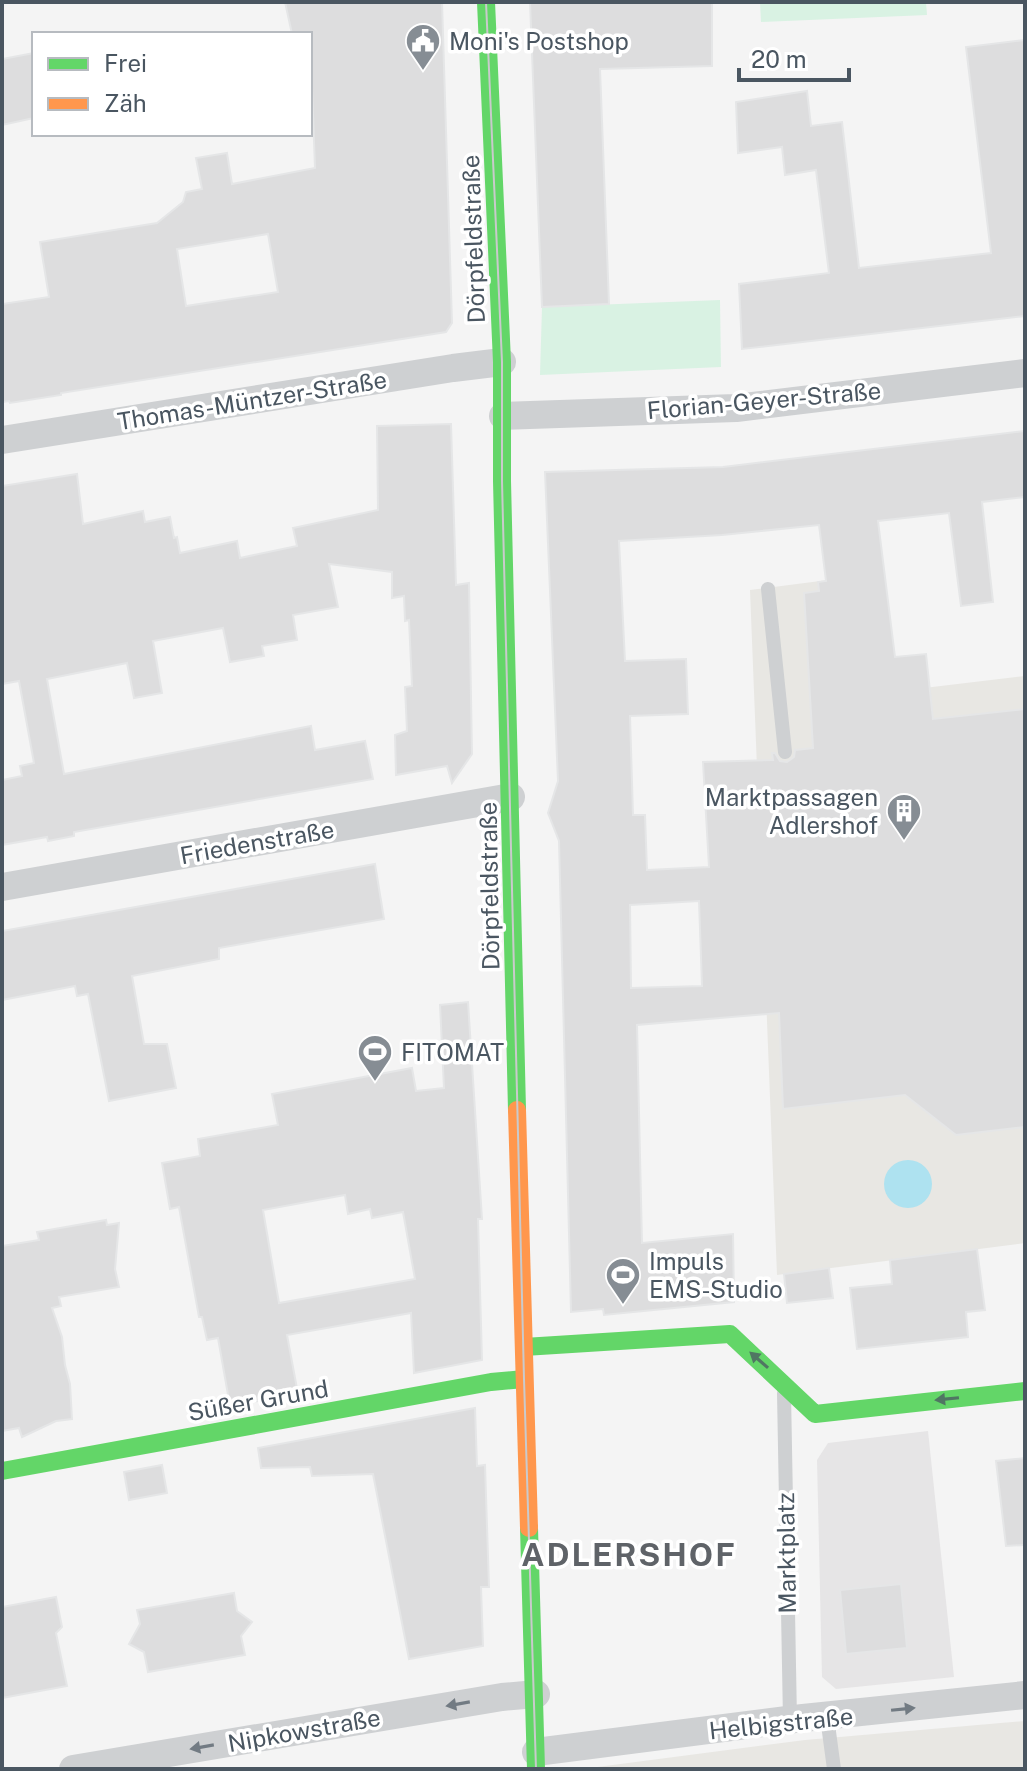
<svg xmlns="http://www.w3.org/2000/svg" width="1027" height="1771" font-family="'Public Sans',sans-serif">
<rect width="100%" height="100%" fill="#f4f4f4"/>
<path fill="#e8e7e3" d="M 859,576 L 874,694 L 1025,676 L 1025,1243 L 777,1275 L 750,590 Z
M 1025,1721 L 1025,1769 L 582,1769 L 805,1740 Z"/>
<path fill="#e6e5e6" d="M 928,1431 L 954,1677 L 836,1689 L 822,1677 L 817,1460 L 828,1443 Z"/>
<path fill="#d9f2e3" d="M 760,2 L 926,2 L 927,15 L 761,22 Z
M 720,300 L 721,367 L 540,375 L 542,307 Z"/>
<path fill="#aee2f0" d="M884 1184a24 24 0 1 1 48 0a24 24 0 1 1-48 0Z"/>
<path fill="#ddddde" stroke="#e5e6e7" stroke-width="2" fill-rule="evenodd" d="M 285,2 L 442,2 L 452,323 L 446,332 L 61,393 L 61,395 L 10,403 L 9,401 L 2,402 L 2,304 L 49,297 L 40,242 L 157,223 L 183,202 L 186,192 L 202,189 L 196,158 L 227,153 L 232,184 L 315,168 L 310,34 L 292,34 ZM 268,234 L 278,292 L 186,306 L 177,249 Z
M 530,2 L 712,2 L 712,66 L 600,69 L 609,304 L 542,307 Z
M 1025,40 L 1025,316 L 742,349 L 739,284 L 829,273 L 816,170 L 785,175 L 782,147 L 738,153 L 736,102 L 807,91 L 811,126 L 842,122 L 859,268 L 991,253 L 966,47 Z
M 34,53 L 34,118 L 2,125 L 2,59 Z
M 451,424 L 456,585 L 469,583 L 472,754 L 452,783 L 447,766 L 396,775 L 395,735 L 407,731 L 405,687 L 412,686 L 409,620 L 405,621 L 404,596 L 392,598 L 392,572 L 329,564 L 338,607 L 293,615 L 297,640 L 262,646 L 264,656 L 230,662 L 223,628 L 153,641 L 162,693 L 134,698 L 127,663 L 47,679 L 64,774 L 311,726 L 315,750 L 365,741 L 373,779 L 74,832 L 74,836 L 48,841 L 47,837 L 2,845 L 2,780 L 22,776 L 20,766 L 34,763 L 19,681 L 2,684 L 2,486 L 77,474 L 83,524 L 143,511 L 145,522 L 170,517 L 174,538 L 177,537 L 180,553 L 237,541 L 240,558 L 297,546 L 293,528 L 378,510 L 377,426 Z
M 1025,431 L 1025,497 L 982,502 L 993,602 L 961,606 L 949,513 L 878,521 L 895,657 L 926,654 L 933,719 L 1025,709 L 1025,1127 L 956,1135 L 905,1095 L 783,1109 L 779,1013 L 637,1025 L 642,1243 L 733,1234 L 734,1302 L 604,1315 L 603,1309 L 571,1312 L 559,841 L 548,813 L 558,781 L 545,472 L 723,467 ZM 819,525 L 826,581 L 818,582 L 819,591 L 804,593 L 813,748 L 795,750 L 794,757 L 787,762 L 780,761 L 775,753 L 772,753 L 773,760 L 703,762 L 709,867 L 647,870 L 645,815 L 633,815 L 630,716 L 688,714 L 686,659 L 625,661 L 619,541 L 722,535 ZM 699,901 L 702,986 L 631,988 L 630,905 Z
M 375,864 L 384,919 L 219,948 L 219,959 L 132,976 L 144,1044 L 167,1044 L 176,1088 L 109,1101 L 88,994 L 77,996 L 75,986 L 2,1000 L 2,931 Z
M 468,1002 L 482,1219 L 478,1219 L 482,1360 L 414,1373 L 411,1313 L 287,1335 L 298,1394 L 230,1406 L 218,1338 L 207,1340 L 202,1317 L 199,1317 L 179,1207 L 170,1209 L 162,1163 L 200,1156 L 198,1139 L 278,1125 L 272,1094 L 412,1068 L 416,1091 L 444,1088 L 440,1005 ZM 345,1195 L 348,1214 L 370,1209 L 372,1218 L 403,1212 L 415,1279 L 279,1303 L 263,1210 Z
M 106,1220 L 107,1225 L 119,1223 L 115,1269 L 119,1287 L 59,1297 L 61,1306 L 52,1308 L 62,1337 L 65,1365 L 70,1384 L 72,1419 L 56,1421 L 22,1437 L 19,1428 L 2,1431 L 2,1246 L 39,1240 L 37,1232 Z
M 977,1249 L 985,1310 L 966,1312 L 968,1337 L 857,1349 L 850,1288 L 892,1284 L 890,1260 Z
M 829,1268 L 833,1298 L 787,1303 L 784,1274 Z
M 475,1408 L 477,1466 L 485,1465 L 489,1587 L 481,1587 L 483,1646 L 409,1659 L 373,1474 L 312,1476 L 310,1467 L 261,1468 L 258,1448 Z
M 1025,1458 L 1025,1545 L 1006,1546 L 996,1461 Z
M 162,1465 L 167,1493 L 129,1500 L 124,1472 Z
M 901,1584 L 907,1648 L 846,1654 L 840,1590 Z
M 234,1593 L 237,1611 L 252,1622 L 241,1636 L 245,1655 L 148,1672 L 144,1652 L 129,1644 L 140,1624 L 137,1610 Z
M 56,1597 L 62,1627 L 56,1633 L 67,1686 L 2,1698 L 2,1607 Z"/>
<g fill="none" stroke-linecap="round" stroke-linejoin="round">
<path stroke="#ced0d2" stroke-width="14" d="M 768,589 L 785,752
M 784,1393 L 790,1720
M 827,1717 L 834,1769"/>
<path stroke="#ced0d2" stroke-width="28" d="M 503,416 L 736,408 L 1025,373
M 2,440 L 453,368 L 502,362
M 2,887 L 511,797
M 536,1752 L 803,1718 L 1025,1695
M 73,1769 L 502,1697 L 536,1694"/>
<path stroke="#63d668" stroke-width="18" d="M 486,2 L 502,362 L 502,481 L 517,1110
M 524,1347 L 730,1334 L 815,1414 L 1025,1391
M 2,1471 L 491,1382 L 524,1379
M 529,1528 L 536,1769"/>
<path stroke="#ff974d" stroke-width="18" d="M 517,1110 L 529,1528"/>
<path stroke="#c9cacc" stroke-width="2" d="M 486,2 L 502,362 L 502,481 L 524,1379 L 536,1769"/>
</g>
<defs><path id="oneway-solid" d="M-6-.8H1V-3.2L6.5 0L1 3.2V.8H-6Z" transform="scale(2)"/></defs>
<g fill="#507663">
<use href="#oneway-solid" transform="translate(759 1360) rotate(-139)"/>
<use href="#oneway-solid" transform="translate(947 1399) rotate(174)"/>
</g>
<g fill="#727b83">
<use href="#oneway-solid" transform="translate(458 1704) rotate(170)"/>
<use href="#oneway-solid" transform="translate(903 1709) rotate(-6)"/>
<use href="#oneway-solid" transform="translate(202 1747) rotate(170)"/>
</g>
<defs>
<symbol id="civic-pin" viewBox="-11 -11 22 30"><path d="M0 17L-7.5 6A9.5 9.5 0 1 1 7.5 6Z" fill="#868d94" stroke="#fff"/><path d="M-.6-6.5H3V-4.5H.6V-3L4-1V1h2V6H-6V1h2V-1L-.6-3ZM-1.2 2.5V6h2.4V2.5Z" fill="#fff"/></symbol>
<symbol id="building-pin" viewBox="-11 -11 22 30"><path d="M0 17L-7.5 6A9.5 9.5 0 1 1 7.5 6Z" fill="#868d94" stroke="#fff"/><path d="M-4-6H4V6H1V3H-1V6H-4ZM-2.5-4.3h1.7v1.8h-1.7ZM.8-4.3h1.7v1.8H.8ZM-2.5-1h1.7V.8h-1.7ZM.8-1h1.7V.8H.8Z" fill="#fff"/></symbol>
<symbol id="stadium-pin" viewBox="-11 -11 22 30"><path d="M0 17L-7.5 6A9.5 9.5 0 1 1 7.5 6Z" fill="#868d94" stroke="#fff"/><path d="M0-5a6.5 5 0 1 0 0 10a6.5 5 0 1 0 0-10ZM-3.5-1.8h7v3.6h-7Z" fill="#fff"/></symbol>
</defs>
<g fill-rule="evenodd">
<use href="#civic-pin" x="403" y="21" width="40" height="54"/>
<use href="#building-pin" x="884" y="791" width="40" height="54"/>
<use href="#stadium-pin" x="355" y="1032" width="40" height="54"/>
<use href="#stadium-pin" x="603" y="1255" width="40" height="54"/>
</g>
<g text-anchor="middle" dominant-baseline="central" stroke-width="7" stroke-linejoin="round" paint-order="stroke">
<g font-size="24" fill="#4a5661" stroke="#fff" text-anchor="start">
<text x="449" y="41">Moni's Postshop</text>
<text x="878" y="797" text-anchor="end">Marktpassagen<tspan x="878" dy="28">Adlershof</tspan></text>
<text x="401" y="1052">FITOMAT</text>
<text x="649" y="1261">Impuls<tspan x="649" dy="28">EMS-Studio</tspan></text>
</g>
<g font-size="24" fill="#4a5661" stroke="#fff">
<text transform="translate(473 239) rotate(-92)">Dörpfeldstraße</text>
<text transform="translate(252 400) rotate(-9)">Thomas-Müntzer-Straße</text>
<text transform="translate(764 400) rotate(-5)">Florian-Geyer-Straße</text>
<text transform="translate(257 842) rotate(-10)">Friedenstraße</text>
<text transform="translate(489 886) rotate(-91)">Dörpfeldstraße</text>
<text transform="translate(258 1400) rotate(-10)">Süßer Grund</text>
<text transform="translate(786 1553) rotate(-91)">Marktplatz</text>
<text transform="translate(781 1723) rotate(-6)">Helbigstraße</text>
<text transform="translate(304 1730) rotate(-10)">Nipkowstraße</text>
</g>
<g font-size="32" font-weight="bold" letter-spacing="2" fill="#5f6368" stroke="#fff">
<text x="629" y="1554">ADLERSHOF</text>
</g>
</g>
<rect width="1027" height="1771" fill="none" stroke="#4a5661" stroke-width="8"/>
<rect x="32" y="32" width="280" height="104" fill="#ffffff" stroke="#b7bbc0" stroke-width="2"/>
<rect x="48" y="58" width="40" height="12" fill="#63d668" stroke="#b7bbc0" stroke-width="2"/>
<text x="104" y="72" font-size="24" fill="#4a5661">Frei</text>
<rect x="48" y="98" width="40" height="12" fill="#ff974d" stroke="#b7bbc0" stroke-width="2"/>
<text x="104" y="112" font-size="24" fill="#4a5661">Zäh</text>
<path d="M739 68v12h110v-12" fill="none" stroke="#4a5661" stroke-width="4"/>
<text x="751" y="68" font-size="24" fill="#4a5661" stroke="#ffffff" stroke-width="6" paint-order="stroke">20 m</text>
</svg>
